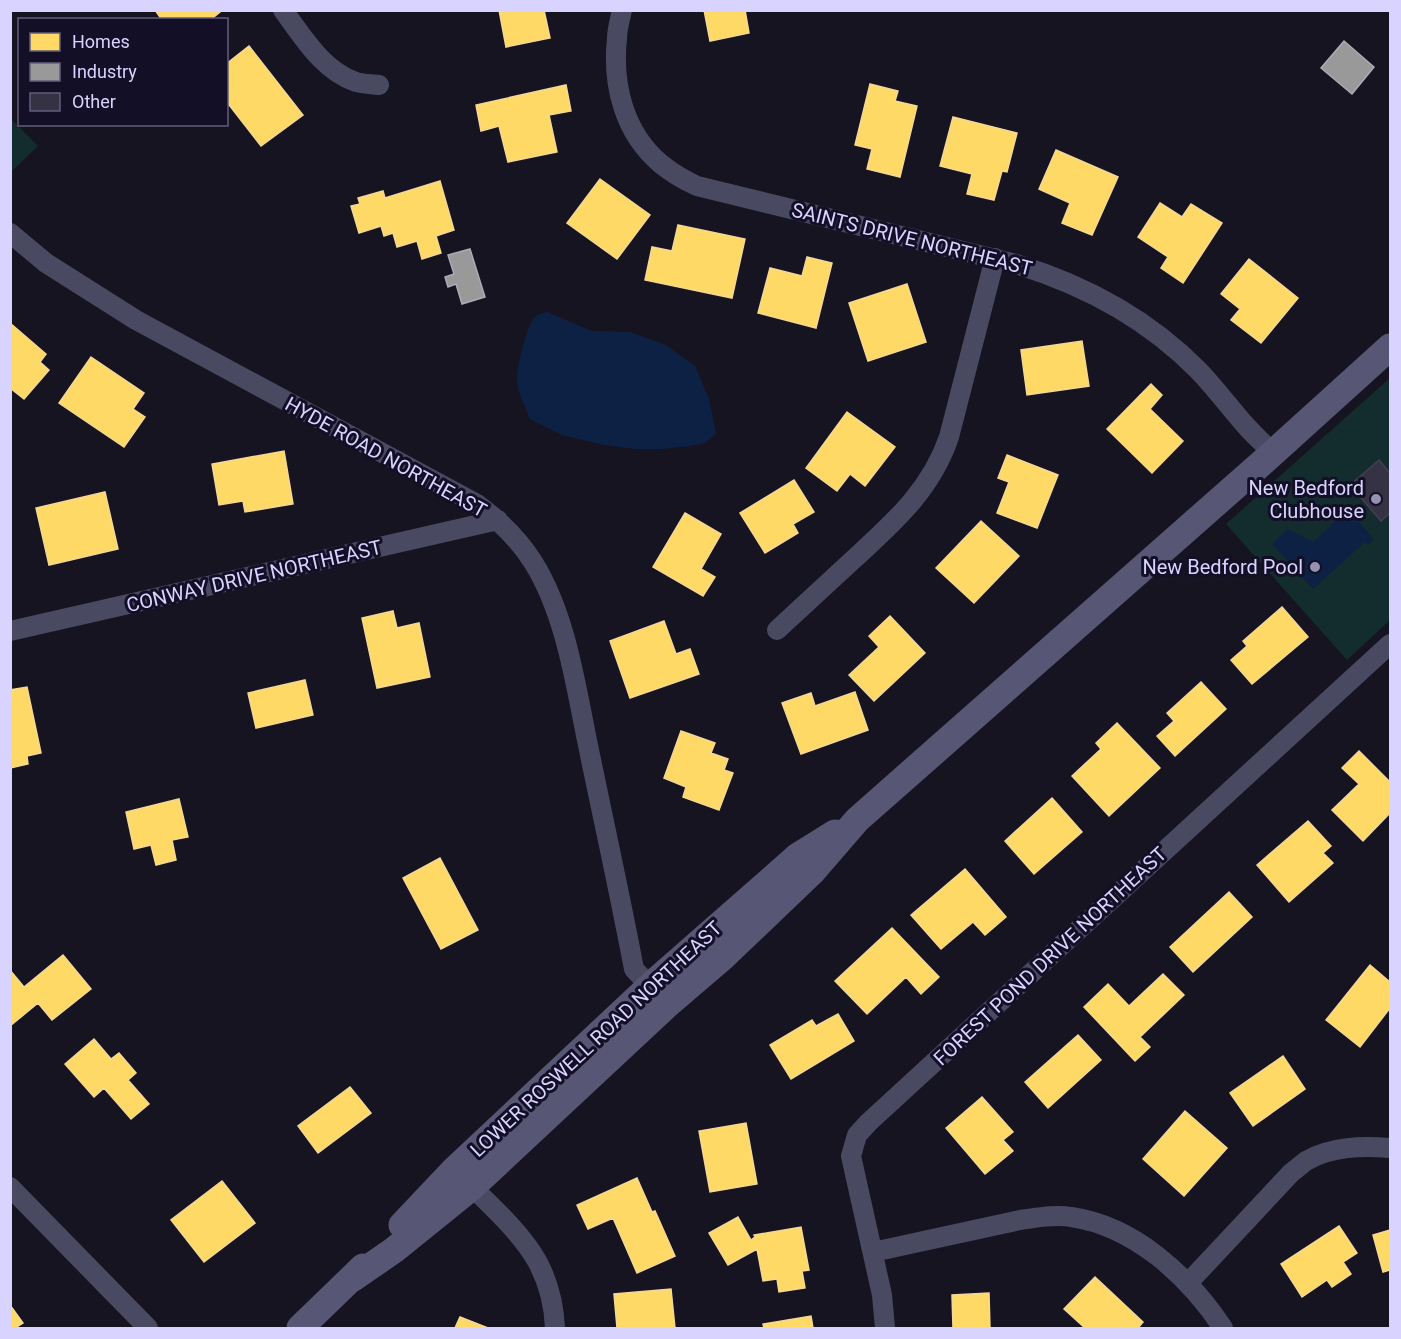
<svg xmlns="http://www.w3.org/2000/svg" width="1401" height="1339" font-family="Roboto,sans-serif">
<rect width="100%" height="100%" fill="#161421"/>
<path fill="#132c2d" d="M 10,118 L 38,146 L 11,172 L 10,172 Z
M 1390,378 L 1390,620 L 1347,660 L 1226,524 Z"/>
<path fill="#0d2144" d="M 547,312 L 592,331 L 630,332 L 666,345 L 695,366 L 709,399 L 716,434 L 705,443 L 690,446 L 662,449 L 635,449 L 604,445 L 562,435 L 530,419 C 525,406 517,392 517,378 C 517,366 527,326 534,318 C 538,314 542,313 547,312 Z
M 1344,506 L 1374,539 L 1368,544 L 1365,542 L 1313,589 L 1272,544 L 1288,529 L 1313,542 L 1341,516 L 1338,512 Z"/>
<path fill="#ffd966" stroke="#f4d894" stroke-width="1.5" d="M 155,10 L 219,10 L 220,12 L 210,20 L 162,20 Z
M 499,10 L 544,10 L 550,38 L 506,47 Z
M 704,10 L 745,10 L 749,33 L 710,41 Z
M 249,46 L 303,115 L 261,146 L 226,101 L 226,64 Z
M 870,84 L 898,91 L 895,101 L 917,106 L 900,177 L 867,169 L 872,149 L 855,145 Z
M 566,85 L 571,111 L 549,115 L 557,152 L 508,162 L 499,126 L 481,131 L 476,105 Z
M 953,117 L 1017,133 L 1007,172 L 1002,171 L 994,200 L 967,194 L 972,174 L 940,166 Z
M 1056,150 L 1118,177 L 1092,235 L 1062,223 L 1070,203 L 1039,189 Z
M 600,179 L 650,215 L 617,259 L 567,223 Z
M 440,181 L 454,230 L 436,236 L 441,253 L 422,259 L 417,241 L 397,247 L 393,233 L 384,236 L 381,226 L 359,233 L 351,206 L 360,204 L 358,198 L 383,191 L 385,198 Z
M 1160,203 L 1182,217 L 1191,204 L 1222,223 L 1183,283 L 1161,268 L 1168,257 L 1138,237 Z
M 678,225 L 745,239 L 732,298 L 645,280 L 652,247 L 672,251 Z
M 807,257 L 832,263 L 816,328 L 758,313 L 770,268 L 802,276 Z
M 1249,259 L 1298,298 L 1261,343 L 1231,320 L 1240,309 L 1221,294 Z
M 907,284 L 926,342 L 868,361 L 849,303 Z
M 10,323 L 46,354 L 40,362 L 49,370 L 24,399 L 10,388 Z
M 1082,341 L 1089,386 L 1027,395 L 1021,350 Z
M 91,357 L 144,393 L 133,409 L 145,417 L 124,447 L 59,403 Z
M 1151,384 L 1162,395 L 1150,409 L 1183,441 L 1152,473 L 1107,429 Z
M 847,412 L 895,447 L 865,486 L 850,474 L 837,491 L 806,468 Z
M 284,451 L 293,504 L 245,512 L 243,501 L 219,505 L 212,464 Z
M 1007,455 L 1058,475 L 1037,528 L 997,513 L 1009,482 L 998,478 Z
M 794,480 L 814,512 L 793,524 L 798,533 L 765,553 L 740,513 Z
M 105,492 L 118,549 L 49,565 L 36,508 Z
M 685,513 L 721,534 L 701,569 L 715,577 L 703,596 L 653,567 Z
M 981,521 L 1019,556 L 974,603 L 936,568 Z
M 1282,607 L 1308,637 L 1252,684 L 1231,660 L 1247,646 L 1243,641 Z
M 393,611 L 397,628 L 419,623 L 430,677 L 377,688 L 362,618 Z
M 890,616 L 925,653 L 874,701 L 849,675 L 879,647 L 869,636 Z
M 664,621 L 676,654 L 690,649 L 699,674 L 630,698 L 610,641 Z
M 305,680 L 313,715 L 256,728 L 248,693 Z
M 1201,682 L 1226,709 L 1175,756 L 1157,736 L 1174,721 L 1167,713 Z
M 27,687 L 41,753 L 27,756 L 28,764 L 10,768 L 10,690 Z
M 855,692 L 868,730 L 801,754 L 782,703 L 811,693 L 815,706 Z
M 1117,723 L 1160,768 L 1109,816 L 1072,776 L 1101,749 L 1096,743 Z
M 681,731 L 715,743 L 711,753 L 728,759 L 724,770 L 733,773 L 719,810 L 683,797 L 686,787 L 664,778 Z
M 1359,751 L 1390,782 L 1390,813 L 1363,841 L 1332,810 L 1359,784 L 1342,768 Z
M 1052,798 L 1082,832 L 1034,874 L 1005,841 Z
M 179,799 L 188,837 L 172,840 L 176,860 L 156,865 L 151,845 L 134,849 L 126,812 Z
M 1308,821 L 1331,846 L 1323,853 L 1333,863 L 1289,902 L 1257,865 Z
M 440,858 L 478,930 L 441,949 L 403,878 Z
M 965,869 L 1006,917 L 985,935 L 973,922 L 941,949 L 911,915 Z
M 1229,892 L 1252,917 L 1193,972 L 1170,947 Z
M 892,928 L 939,977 L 921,994 L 906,977 L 867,1014 L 835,981 Z
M 63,955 L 91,989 L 52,1020 L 38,1003 L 10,1026 L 10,970 L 24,987 Z
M 1370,965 L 1390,982 L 1390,1008 L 1360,1047 L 1326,1020 Z
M 1163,974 L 1184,995 L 1140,1037 L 1150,1047 L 1135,1061 L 1084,1007 L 1108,984 L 1129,1006 Z
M 838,1014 L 854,1041 L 791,1079 L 770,1045 L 812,1020 L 816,1026 Z
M 1078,1035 L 1101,1060 L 1048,1108 L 1025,1082 Z
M 94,1039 L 111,1059 L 119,1053 L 136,1073 L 128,1080 L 149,1104 L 131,1119 L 104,1088 L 94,1097 L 65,1064 Z
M 1283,1056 L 1305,1089 L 1253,1126 L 1230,1093 Z
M 350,1087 L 371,1113 L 318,1153 L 298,1126 Z
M 982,1097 L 1013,1132 L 1003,1140 L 1013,1151 L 985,1174 L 946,1128 Z
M 1185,1111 L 1227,1148 L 1184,1196 L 1143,1159 Z
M 746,1123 L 757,1184 L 710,1192 L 699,1131 Z
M 637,1178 L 652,1212 L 655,1211 L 675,1256 L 637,1273 L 613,1218 L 588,1229 L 577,1205 Z
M 222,1181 L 255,1223 L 204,1262 L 171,1220 Z
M 738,1217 L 751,1240 L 755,1237 L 754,1235 L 801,1227 L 809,1270 L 802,1271 L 805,1288 L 779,1292 L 777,1279 L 763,1281 L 757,1249 L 728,1265 L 709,1233 Z
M 1339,1226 L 1357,1253 L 1343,1262 L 1351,1274 L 1332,1287 L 1327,1280 L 1302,1297 L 1281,1264 Z
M 1390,1230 L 1390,1270 L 1383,1272 L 1373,1235 Z
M 1095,1277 L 1143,1322 L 1138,1328 L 1085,1328 L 1064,1309 Z
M 671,1289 L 675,1328 L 617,1328 L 614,1294 Z
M 989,1293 L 990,1328 L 953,1328 L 952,1295 Z
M 10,1305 L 23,1323 L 15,1328 L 10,1328 Z
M 811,1316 L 813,1328 L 764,1328 L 763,1324 Z
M 460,1317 L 488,1328 L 455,1328 Z"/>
<path fill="#999" stroke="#acabb8" stroke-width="1.5" d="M 1344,41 L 1374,67 L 1352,94 L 1321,68 Z
M 470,249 L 485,297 L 462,304 L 456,284 L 448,287 L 445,277 L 454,274 L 448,255 Z"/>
<path fill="#343243" stroke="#433f54" stroke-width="1.5" d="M 1379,460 L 1390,473 L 1390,513 L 1381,521 L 1350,485 Z"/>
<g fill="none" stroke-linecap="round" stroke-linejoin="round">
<path stroke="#4a4962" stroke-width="20" d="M 283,10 C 303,37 323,71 356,82 C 363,84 372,84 379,85
M 622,10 C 620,20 617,29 617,38 C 612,85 624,133 661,164 C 672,173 684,180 697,186 L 1016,264 C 1085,285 1148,319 1199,371 C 1216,389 1231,409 1247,427 C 1255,436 1264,444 1273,453
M 10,233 L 46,263 L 136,320 L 477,504 C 500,521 518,538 533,562 C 567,616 576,689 589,750 C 604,823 620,895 634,969 L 658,995
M 777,630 C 803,606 829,582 855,558 C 894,522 931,490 949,437 L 995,258
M 10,631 L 498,520
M 463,1178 C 488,1203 520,1231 537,1261 C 548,1281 554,1306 555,1328
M 10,1187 L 148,1328
M 873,1252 L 1020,1220 C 1036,1218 1054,1214 1071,1217 C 1135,1226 1189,1277 1223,1328
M 1188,1283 L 1291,1173 C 1296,1169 1301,1165 1306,1161 C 1331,1146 1363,1146 1390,1148
M 885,1328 L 882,1295 L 851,1156 L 857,1135 L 869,1122 L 1390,644"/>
<path stroke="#575674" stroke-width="27" d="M 402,1225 L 454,1170 L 650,986 L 798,856 L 835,833
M 352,1279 L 394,1250 L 472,1187 L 667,1005 L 723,957 L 813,871 L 857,820 L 1273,453 L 1390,347
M 300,1328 L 363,1267"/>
</g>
<g fill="#9591b1" stroke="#130f26" stroke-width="2">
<circle cx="1376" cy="499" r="6"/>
<circle cx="1315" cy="567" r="6"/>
</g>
<g text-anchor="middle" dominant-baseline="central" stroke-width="6" stroke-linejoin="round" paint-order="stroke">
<g font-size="20" fill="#d9d4ff" stroke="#130f26">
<text transform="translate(912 239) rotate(14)">SAINTS DRIVE NORTHEAST</text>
<text transform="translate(386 457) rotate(29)">HYDE ROAD NORTHEAST</text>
<text transform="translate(254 576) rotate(-13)">CONWAY DRIVE NORTHEAST</text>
<text transform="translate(1050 956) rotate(-43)">FOREST POND DRIVE NORTHEAST</text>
<text transform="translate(596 1039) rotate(-43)">LOWER ROSWELL ROAD NORTHEAST</text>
</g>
<g font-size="20" fill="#d9d4ff" stroke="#130f26" text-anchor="end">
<text x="1364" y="488">New Bedford<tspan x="1364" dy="23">Clubhouse</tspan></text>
<text x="1303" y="567">New Bedford Pool</text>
</g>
</g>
<rect width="1401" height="1339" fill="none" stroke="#d9d4ff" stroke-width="24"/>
<rect x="18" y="18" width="210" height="108" fill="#130f26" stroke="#625e7d" stroke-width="1.5"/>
<rect x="30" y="33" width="30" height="18" fill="#ffd966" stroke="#625e7d" stroke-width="1.5"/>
<text x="72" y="48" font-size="18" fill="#d9d4ff">Homes</text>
<rect x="30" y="63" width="30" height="18" fill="#999999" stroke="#625e7d" stroke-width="1.5"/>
<text x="72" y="78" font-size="18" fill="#d9d4ff">Industry</text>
<rect x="30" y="93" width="30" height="18" fill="#343243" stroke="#625e7d" stroke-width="1.5"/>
<text x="72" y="108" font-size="18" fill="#d9d4ff">Other</text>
</svg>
